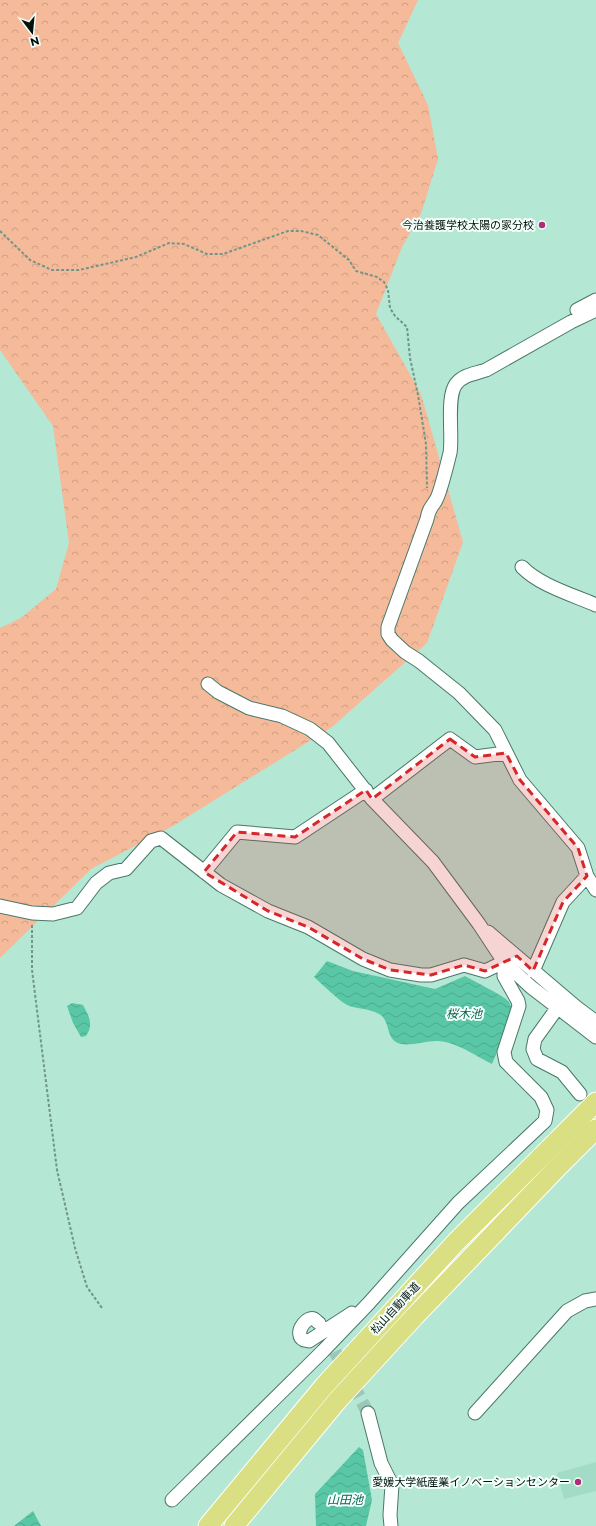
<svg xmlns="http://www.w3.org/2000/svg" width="596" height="1526" font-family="Montserrat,'Noto Sans JP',sans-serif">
<defs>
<pattern id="forest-crowns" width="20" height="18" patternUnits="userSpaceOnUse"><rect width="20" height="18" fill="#f5ba9a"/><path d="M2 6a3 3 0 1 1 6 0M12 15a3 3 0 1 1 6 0" fill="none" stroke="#d09f84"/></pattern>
<pattern id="water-waves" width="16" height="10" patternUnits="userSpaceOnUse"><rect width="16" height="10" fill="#59c7a5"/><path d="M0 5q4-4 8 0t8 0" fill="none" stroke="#4caa8d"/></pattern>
</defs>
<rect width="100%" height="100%" fill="#b5e7d5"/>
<path fill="#a2dcc6" d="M 596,1462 L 596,1491 L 564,1499 L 557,1473 Z"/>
<path fill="url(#forest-crowns)" d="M 0,0 L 418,0 L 398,43 L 428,105 L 438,159 L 421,214 L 402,247 L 376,314 L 421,394 L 463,542 L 427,643 L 332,727 L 173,826 L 91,869 L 0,958 L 0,628 L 21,618 L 56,589 L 69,543 L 53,426 L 0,350 Z"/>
<path fill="url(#water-waves)" d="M 327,961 L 353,971 L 435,989 L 465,976 C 473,981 505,996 509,1002 C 512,1007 512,1012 511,1018 L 492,1064 C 476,1056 453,1040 436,1041 C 425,1041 405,1048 396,1042 C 386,1036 390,1020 379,1014 C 369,1008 355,1009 347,1005 C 337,999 323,985 314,977 Z
M 72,1003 L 83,1005 C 89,1016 94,1025 86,1036 L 81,1037 L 73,1023 L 67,1006 Z
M 359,1447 L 363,1450 L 372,1500 L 366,1526 L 316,1526 L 315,1494 Z
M 33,1511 L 41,1526 L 14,1526 Z"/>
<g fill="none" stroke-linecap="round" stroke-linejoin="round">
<path stroke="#9ac7b7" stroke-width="13" stroke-dasharray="13 6" stroke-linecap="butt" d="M 326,1335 L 368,1413"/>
<defs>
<path id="minor" d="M 577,310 L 596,300
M 596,310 L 571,322 L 486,370 C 475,374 464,374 456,384 C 446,397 453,436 450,453 C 448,461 440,494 436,500 C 431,509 429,507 427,519 L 388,627 L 388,634 L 392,640 L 405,652 L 419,661 L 459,693 L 495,730 L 520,780 L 578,848 L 587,876 L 596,890
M 522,567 C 539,585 573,595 596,605
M 208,684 L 218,692 L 249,708 L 282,716 L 310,729 L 328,743 L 372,799 L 433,862 L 479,924 L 504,962 L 531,987 L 596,1037
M 372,799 L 450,739 L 475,757 L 506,753
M 204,872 L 237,832 L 295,837 L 366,790
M 0,906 L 32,913 L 53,914 L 77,908 L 96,883 L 109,873 L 126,869 L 151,841 L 161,838 L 221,885 L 268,911 L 308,927 L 363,959 L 390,970 L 421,975 L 431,975 L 464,965 L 485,971 L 504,962
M 488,932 L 576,1007 L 596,1022
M 533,971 L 563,902 L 587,876
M 558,1007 L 535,1039 L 533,1049 L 537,1059 L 562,1072 L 580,1094
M 319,1323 C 317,1322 316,1320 314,1319 C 307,1316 298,1329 300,1335 C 300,1337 302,1339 304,1340 L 309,1341 L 352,1313
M 368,1413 L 381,1463 L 392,1485 L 390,1515 L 391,1526
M 475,1413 L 567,1311 L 585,1301 L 596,1299
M 172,1500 L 323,1351 L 369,1303 L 458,1203 L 545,1121 L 547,1110 L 541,1097 L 506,1062 L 504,1052 L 519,1006 L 518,1001 L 504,976 L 504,962"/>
<path id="highway" d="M 208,1526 L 325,1385 L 456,1242 L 596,1102
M 234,1526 L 337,1401 L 414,1317 L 558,1167 L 596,1129"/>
</defs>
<use href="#minor" stroke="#497868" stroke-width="15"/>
<use href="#highway" stroke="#fff" stroke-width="21"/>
<path stroke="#709688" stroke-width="2" stroke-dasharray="3 2" stroke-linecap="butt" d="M 0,231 L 30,260 L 52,270 L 79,270 L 136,257 L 169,243 L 184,244 L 207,254 L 223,254 L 288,231 L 301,231 L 318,235 L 349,260 L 356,271 L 377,277 L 384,282 L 388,290 L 390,308 L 395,316 L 407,327 L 410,358 L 418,395 L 426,444 L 427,488
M 32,925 L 32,970 L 57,1170 L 75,1248 L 87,1287 L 102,1308"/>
<use href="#minor" stroke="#fff" stroke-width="13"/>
<use href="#highway" stroke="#dbdf83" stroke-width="19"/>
</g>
<path fill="#d62828" fill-opacity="0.2" stroke="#d62828" stroke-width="3" stroke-dasharray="8 5" stroke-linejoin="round" d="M 450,739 L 475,757 L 506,753 L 520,780 L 578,848 L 587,876 L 563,902 L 533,971 L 517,956 L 485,971 L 464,965 L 431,975 L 390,970 L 363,959 L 308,927 L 268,911 L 204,872 L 237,832 L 295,837 L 366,790 L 372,799 Z"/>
<g fill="#b02e78" stroke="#f4fefa" stroke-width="1.5">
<circle cx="542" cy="225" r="4"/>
<circle cx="578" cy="1482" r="4"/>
</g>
<g text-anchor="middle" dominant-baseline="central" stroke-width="4" stroke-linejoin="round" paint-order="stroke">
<g font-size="11" fill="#01120c" stroke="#f4fefa" text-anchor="end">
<text x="534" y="225">今治養護学校太陽の家分校</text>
<text x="570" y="1482">愛媛大学紙産業イノベーションセンター</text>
</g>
<g font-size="11" fill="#01120c" stroke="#f4fefa">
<text transform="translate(395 1308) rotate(-47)">松山自動車道</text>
</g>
<g font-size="12" font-style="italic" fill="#09644e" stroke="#f4fefa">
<text x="464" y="1013">桜木池</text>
<text x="345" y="1499">山田池</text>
</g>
</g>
<g transform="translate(32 32) rotate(164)" stroke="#f4fefa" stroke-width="3" paint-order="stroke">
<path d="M0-3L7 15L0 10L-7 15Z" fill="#01120c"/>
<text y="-6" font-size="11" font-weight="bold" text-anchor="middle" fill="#01120c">N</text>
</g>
</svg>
